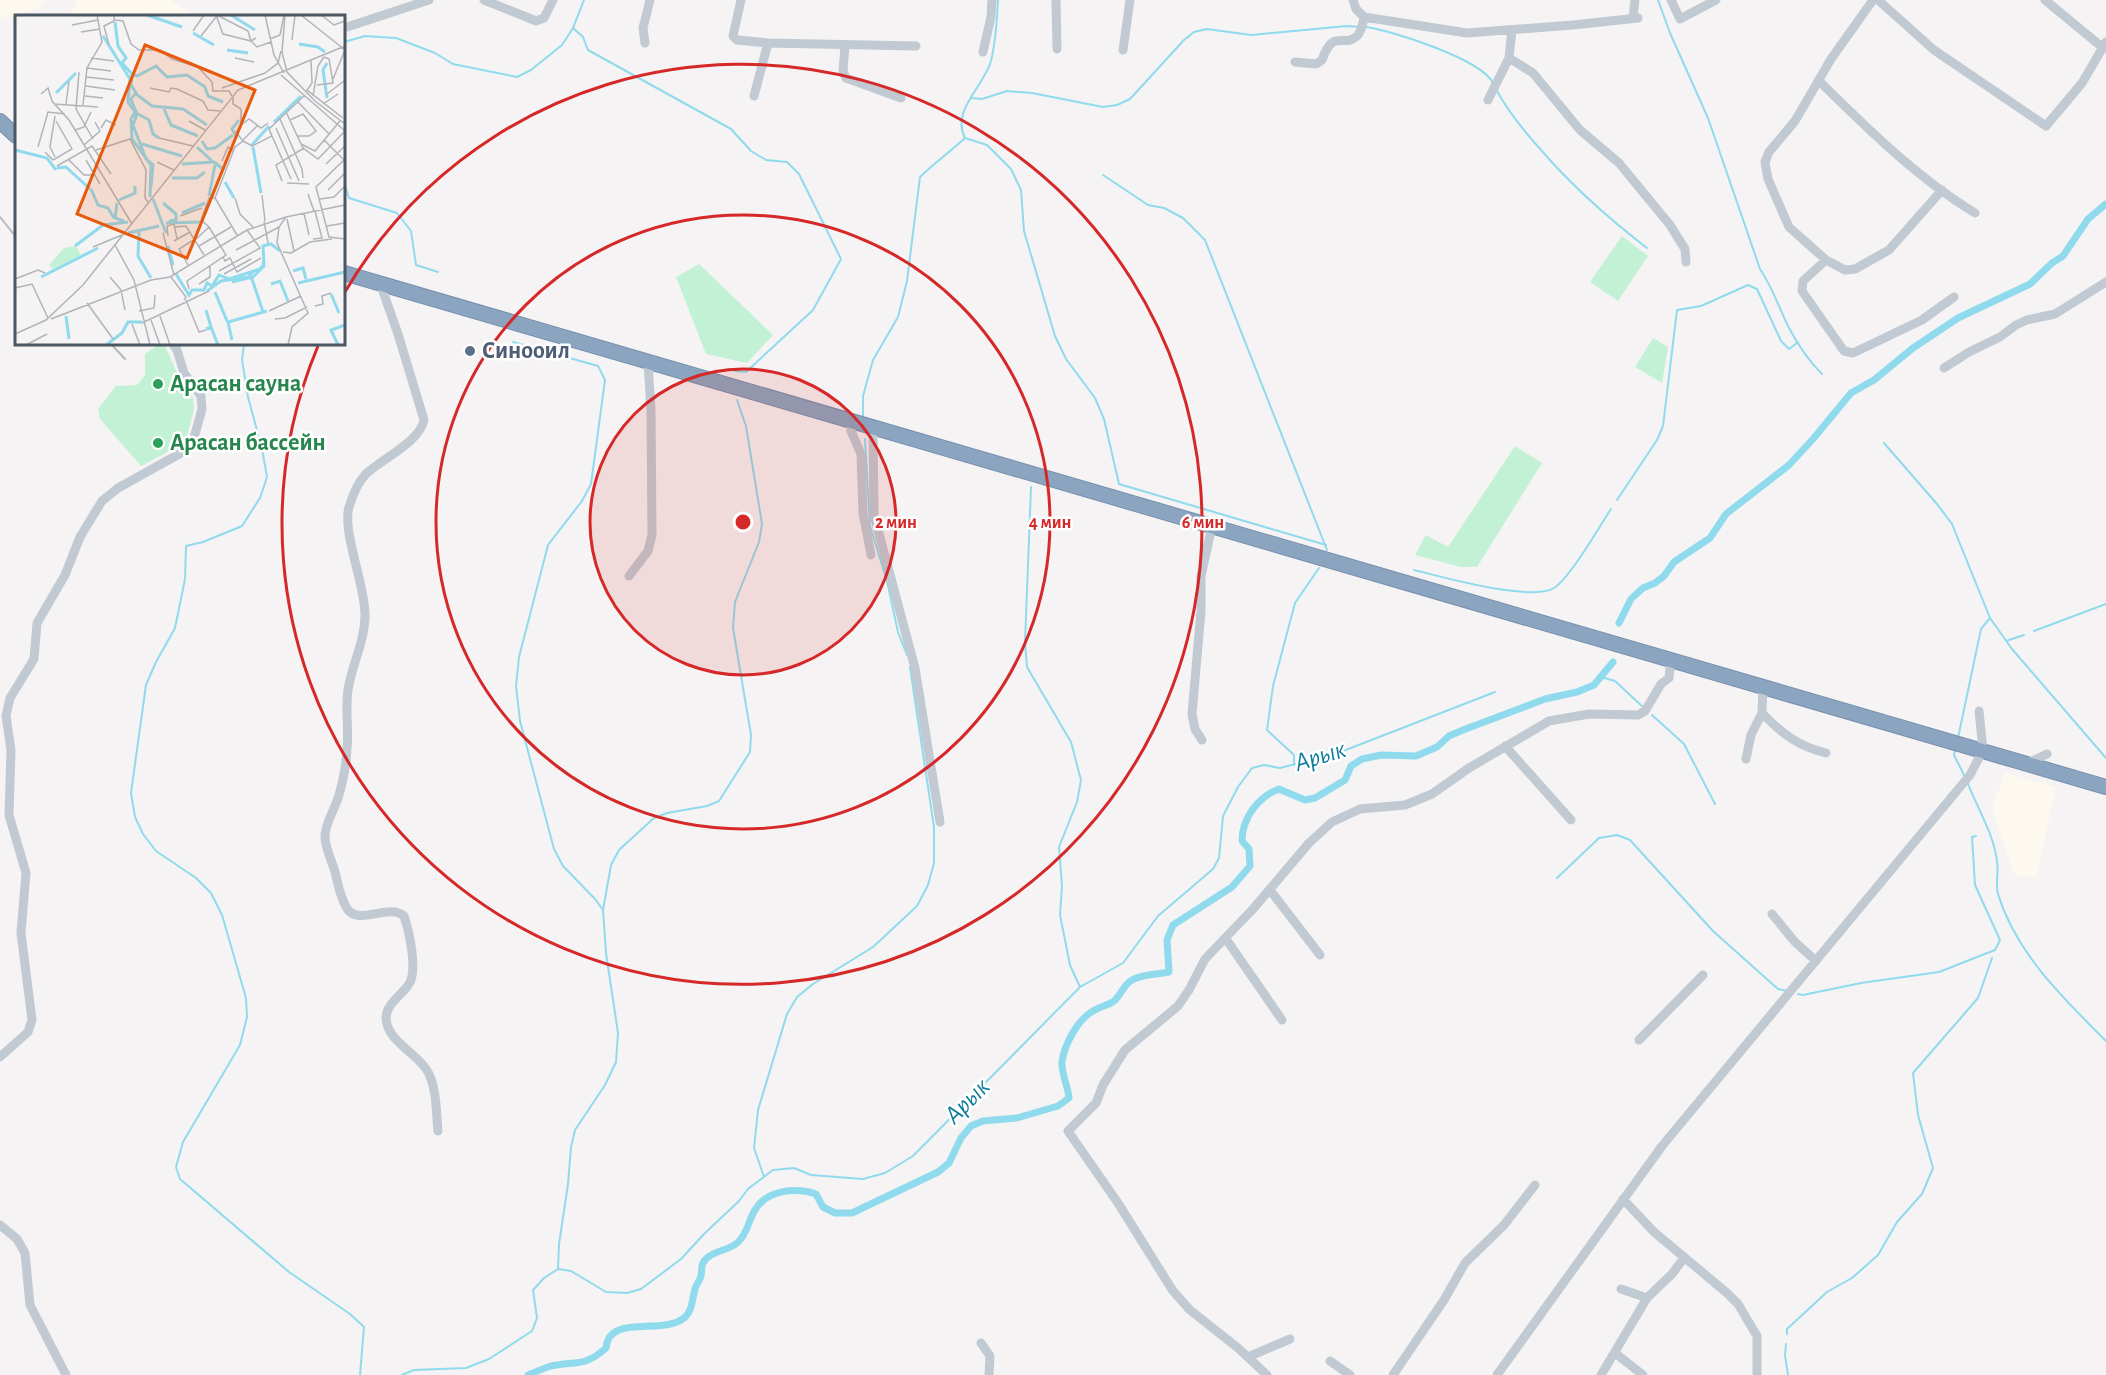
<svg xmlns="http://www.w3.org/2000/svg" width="2106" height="1375" font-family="'Alegreya Sans',sans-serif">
<rect width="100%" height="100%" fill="#f5f3f3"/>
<path fill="#fdf9ef" d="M 0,0 L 45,0 L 42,7 L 0,20 Z
M 77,0 L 169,0 L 197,16 L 70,16 Z
M 2005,773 L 2056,787 L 2036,878 L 2015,875 L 1992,809 Z"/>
<path fill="#c3f1d5" d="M 1622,236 L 1648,256 L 1618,301 L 1590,282 Z
M 699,264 L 773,335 L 747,363 L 706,354 L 676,277 Z
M 1653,338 L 1668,347 L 1662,383 L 1635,367 Z
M 160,344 L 164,344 L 180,379 L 193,397 L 194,409 L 187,437 L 177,447 L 141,466 L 100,419 L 98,409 L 116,386 L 137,385 L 145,375 L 145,354 Z
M 1515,446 L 1542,463 L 1477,567 L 1461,567 L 1415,555 L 1426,535 L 1448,547 Z"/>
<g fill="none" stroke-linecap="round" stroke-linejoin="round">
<path stroke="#90daee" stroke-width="2" d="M 998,0 C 997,21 996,41 991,61 C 983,88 951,110 965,138 L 987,145 L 1011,169 L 1021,190 L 1024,231 L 1055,336 L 1066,359 L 1095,398 L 1104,419 L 1119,484 L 1326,545
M 1658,0 L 1670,33 L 1708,118 L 1760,269 C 1773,288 1779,308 1789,328 C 1798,345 1809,361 1822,374
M 1366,27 C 1393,31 1481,59 1493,83
M 573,28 L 583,37 L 588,50 L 731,129 L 751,151 L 766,160 L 787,162 L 799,174 L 841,259 L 813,310 L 746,372 L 735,371
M 344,42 L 365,36 L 396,38 L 435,53 L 453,64 L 517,77 L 531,70 L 562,45 L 573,28 L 584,0
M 1497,91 C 1509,113 1524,131 1541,150 C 1573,187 1608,218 1647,248
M 972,98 L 982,99 L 1007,91 L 1032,93 L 1103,107 L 1117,105 L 1130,99 L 1184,40 L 1194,32 L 1207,29 L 1251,35 L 1347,26 L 1360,27
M 1103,175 L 1148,205 L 1164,208 L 1183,218 L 1205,240 L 1327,550
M 344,183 L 349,198 L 397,213 L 411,231 L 416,265 L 438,272
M 513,342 L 598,366 L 605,380 L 591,484 L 582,501 L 548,545 L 519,657 L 516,686 L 520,721 L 554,849 L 563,866 L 595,899 L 603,910 L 606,953 L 618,1033 L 616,1062 L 605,1085 L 575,1130 L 571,1147 L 568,1184 L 559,1244 L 558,1269
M 244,344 L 242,360 L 248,397 L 262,449 L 267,477 L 260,498 L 242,526 L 203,542 L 186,546 L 185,579 L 175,628 L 156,662 L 146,685 L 131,793 L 135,817 L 143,834 L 156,851 L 196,878 L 211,893 L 222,915 L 246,998 L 247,1017 L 240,1045 L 183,1142 L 176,1167 L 180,1179 L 289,1272 L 350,1314 L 364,1327 L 360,1375
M 863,417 L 863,396 L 873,360 L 898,317 L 907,281 L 920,177 C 934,163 950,152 965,138
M 865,439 L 870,526 L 887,581 L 898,632 L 907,655
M 1884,443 L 1937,504 L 1952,524 L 1990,618 L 2012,649 L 2106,758
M 1031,487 L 1025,642 L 1027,667 L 1071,742 L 1081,780 L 1077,802 L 1059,847 L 1062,886 L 1060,915 L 1070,965 L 1080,987
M 1617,500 L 1657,440 L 1663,426 L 1677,310 L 1701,306 L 1748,285 L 1757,289 L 1781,341 L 1789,349 L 1798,342
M 1414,570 C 1442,577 1531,602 1554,588 C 1570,578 1599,527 1611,509
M 2034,631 L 2106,604
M 2006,641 L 2024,635
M 1601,677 L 1615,681 L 1644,708
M 1652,715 L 1684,744 L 1715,804
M 1958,738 L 1981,629 L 1990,618
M 1955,750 L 1954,755 L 1965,777
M 1294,765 L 1294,755 L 1267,730 L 1273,686 L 1295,603 L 1319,568
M 1968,784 C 1977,807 1995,837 1997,862 C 1999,872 1995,884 1998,894 C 2016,953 2063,998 2106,1041
M 1557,878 L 1599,838 L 1617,835 L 1630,840 L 1713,931 L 1778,989 L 1787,991
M 603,910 L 611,865 L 619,850 L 654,818 L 667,813 L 707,806 L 719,801 L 750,752 L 751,735 L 733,628 L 735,602 L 759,542 L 762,524 L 746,426 L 737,400
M 1798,994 L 1803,995 L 1861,983 L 1939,972 L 1995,950 L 2000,940 L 1975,885 L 1972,837 L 1976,836
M 764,1177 L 754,1148 L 758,1110 L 787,1014 L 797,997 L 813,984 L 873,947 L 917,906 L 928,885 L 934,863 L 934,827 L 910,667
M 1787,1334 L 1787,1329 L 1827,1292 L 1852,1278 L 1878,1255 L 1897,1222 L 1922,1194 L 1933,1168 L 1918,1115 L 1913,1073 L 1978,998 L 1992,958
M 1786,1344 L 1785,1355 L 1788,1375
M 402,1375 L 414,1370 L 466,1368 L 489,1359 L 532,1331 L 537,1318 L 533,1290 L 544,1278 L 558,1269 L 571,1271 L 606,1292 L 627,1293 L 641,1289 L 681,1259 L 704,1234 L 739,1201 L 748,1189 L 773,1170 L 794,1168 L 811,1175 L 863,1179 L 885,1173 L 913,1156 L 1080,987 L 1123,963 L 1158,916 L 1213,869 L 1219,858 L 1223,816 L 1238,787 L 1252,768 L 1264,765 L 1280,768 L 1338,753 L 1495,692"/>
<path stroke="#90daee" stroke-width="7" d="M 1619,623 L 1631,599 L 1643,588 L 1655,583 L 1664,576 L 1674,562 L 1710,538 L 1726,514 L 1789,465 L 1813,439 L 1851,393 L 1874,380 L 1913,348 L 1958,318 L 2030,284 L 2052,263 L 2063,256 L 2088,219 L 2106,204
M 528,1375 C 536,1372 544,1368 551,1366 C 576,1361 585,1367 606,1348 C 609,1313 662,1336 684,1318 C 693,1311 692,1298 695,1289 C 696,1284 700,1281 701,1276 C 702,1272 701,1266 703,1263 C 710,1250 730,1251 738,1242 C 748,1233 748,1221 755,1210 C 766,1190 796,1187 816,1194 L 823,1207 L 835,1213 L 852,1213 L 938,1172 L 949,1163 L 961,1138 L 971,1126 L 983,1121 L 1017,1118 L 1058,1106 L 1069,1098 C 1068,1086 1061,1073 1062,1062 C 1064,1045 1078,1019 1093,1011 C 1099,1007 1109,1005 1114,1001 C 1122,994 1123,985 1132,980 C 1144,973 1156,975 1169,972 L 1167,940 L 1173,925 L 1232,887 L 1250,866 L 1249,849 L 1242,841 C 1242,818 1258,797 1279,789 L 1305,800 L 1315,798 L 1345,780 L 1351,766 L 1362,759 L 1381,755 L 1416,756 L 1437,747 L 1449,736 L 1463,730 L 1545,699 L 1577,692 L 1594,685 L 1613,662"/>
<defs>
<path id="highway" d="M 0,121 L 16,136
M 344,273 L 2106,787"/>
</defs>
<use href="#highway" stroke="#7690ad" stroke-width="16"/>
<path stroke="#c1cad2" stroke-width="9" d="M 484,0 L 536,21 L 544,18 L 553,0
M 741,0 L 733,36 L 737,40 L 768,43 L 916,46
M 1056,0 L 1057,49
M 1353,0 L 1356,9 L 1364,17 L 1467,33 L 1573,25 L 1638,18
M 1671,0 L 1680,19 L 1716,0
M 1878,0 L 1934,50 L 2046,126 L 2082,83 L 2106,42
M 2045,0 L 2102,47
M 1633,18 L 1635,0
M 344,28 L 429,0
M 645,43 L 643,28 L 650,0
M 845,46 L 843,71 L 846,78 L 901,98
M 1123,50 L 1130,0
M 983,52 L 991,17 L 992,0
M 1509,58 L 1533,73 L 1580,130 L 1619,163 L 1670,225 L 1685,249 L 1686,262
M 1295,62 L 1316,64 L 1322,60 C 1334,26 1344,50 1358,35 C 1361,31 1363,23 1364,17
M 1819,81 C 1867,128 1917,178 1975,213
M 754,96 L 768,43
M 1488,100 L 1509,58 L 1512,30
M 1942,190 L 1889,250 L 1855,269 L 1845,270 L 1826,260 L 1803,281 L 1802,291 L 1844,351 L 1853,353 L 1922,320 L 1954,297
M 1826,260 L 1789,227 L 1768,179 L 1765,162 L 1769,152 L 1795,121 L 1831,59 L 1873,0
M 380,283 L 398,334 L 424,420 C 420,442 381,459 365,475 C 358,483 352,497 349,507 C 342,532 365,584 365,615 C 365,641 352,664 348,690 C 345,709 349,729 347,749 C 346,765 343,783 338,798 C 334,811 325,823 325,837 C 325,848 332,861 335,872 C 338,884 340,896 346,907 C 358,928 388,902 404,916 C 409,931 418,970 409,984 C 402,995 386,1004 386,1018 C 387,1042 418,1053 428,1072 C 437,1089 436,1112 438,1131
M 1944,368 L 1969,352 L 2000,337 L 2016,325 L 2027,320 L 2055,314 L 2106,282
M 851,421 L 851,431 L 861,454 L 863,513 L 871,555
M 873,427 L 874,515 L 915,668 L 940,822
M 629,576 L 648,551 L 652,535 L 651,410 L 648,362
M 1762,713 C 1782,734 1798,746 1826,753
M 1202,740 L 1195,729 L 1192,714 L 1201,611 L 1201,576 L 1212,526
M 1505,746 L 1571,820
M 1746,759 L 1751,735 L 1762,713 L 1763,686
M 2028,763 L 2047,754
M 1270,890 L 1320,955
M 1772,914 L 1795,942 L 1816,961
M 1226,939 L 1282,1020
M 1639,1040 L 1703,975
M 0,1057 L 28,1032 L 32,1020 L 21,933 L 26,873 L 9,815 L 11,750 L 6,716 L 10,698 L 34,659 L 37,623 L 65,575 L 80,537 L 102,501 L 118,488 L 181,453 L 192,445 L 202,409 L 201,396 L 184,373 L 177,350 L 173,344
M 1623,1199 L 1654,1232 L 1727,1293 L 1738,1304 L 1757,1336 L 1757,1375
M 0,1225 L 17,1239 L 25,1253 L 30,1305 L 66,1375
M 1621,1289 L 1647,1298
M 981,1343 L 990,1356 L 989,1375
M 1615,1353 L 1643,1375
M 1248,1357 L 1290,1339
M 1330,1361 L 1350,1375
M 1267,1375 L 1238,1348 L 1190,1310 L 1173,1291 L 1118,1203 L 1068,1131 L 1096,1103 L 1103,1085 L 1125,1050 L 1178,1006 L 1189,990 L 1205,959 L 1253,909 L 1309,843 L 1332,822 L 1360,809 L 1405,805 L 1432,794 L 1469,768 L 1549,721 L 1589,714 L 1638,715 L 1645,711 L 1661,684 L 1669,678 L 1671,659
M 1393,1375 L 1444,1300 L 1465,1263 L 1504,1225 L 1535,1185
M 1497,1375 L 1662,1146 L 1970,775 L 1983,750 L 1979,711
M 1601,1375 L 1647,1298 L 1672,1274 L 1684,1258"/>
<use href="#highway" stroke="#8ba5c1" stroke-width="14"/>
<path stroke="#b5b8bd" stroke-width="2" d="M 0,217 L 16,237
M 111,344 L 125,359"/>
</g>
<circle cx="743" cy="522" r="153" fill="#d62828" fill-opacity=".12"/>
<g fill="none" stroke="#d62828" stroke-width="3">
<circle cx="743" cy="522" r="153"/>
<circle cx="743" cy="522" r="307"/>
<path d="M345 292A460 460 0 1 1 318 346"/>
</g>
<circle fill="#5c6f8a" stroke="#fff" stroke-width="2" cx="470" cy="351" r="6"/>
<g fill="#2e9e5b" stroke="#fff" stroke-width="2">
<circle cx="158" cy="384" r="6"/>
<circle cx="158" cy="443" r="6"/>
</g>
<g text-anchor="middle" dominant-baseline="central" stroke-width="5" stroke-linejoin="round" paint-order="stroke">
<g font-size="24" font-weight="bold" fill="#4e5e75" stroke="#fff" text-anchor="start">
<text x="482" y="351">Синооил</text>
</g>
<g font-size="24" font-weight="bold" fill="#27864d" stroke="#fff" text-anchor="start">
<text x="170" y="384">Арасан сауна</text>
<text x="170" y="443">Арасан бассейн</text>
</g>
<g font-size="26" font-style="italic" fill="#0c7c9b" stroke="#fff">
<text transform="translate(1320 756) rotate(-17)">Арык</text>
<text transform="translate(967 1101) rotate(-45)">Арык</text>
</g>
</g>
<g transform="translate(15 15)">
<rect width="330" height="330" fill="#f5f3f3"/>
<path d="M 61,231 L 66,240 L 38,254 L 34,250 L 49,233 Z" fill="#c3f1d5"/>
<path fill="none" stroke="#90daee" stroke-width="3" d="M 132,0 L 167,12M 216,0 L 240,15M 100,7 L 103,31 L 111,43 L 107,48 L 117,59 L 116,70 L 121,78 L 116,84 L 122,99 L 118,110 L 131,144 L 138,150 L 136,172M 178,18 L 199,30M 88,21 L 115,64 L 113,87 L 120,97 L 116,104 L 117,124 L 136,150 L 135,182M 284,29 L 303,32 L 310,37M 212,35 L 233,38M 312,48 L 308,55 L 312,83M 118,59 L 122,61 L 141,51 L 152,62 L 172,60 L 190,72 L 193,81 L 208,87M 41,78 L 61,58M 121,79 L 137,91 L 168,94 L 192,110M 149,94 L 156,110 L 183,121M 121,98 L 134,105 L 138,119 L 144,123M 259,107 L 286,81M 222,123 L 217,114 L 224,105M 187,126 L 192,134 L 200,133 L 218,120M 127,129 L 167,141M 236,131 L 254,111M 182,132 L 197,146M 238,132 L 246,178M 0,135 L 32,143 L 41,155M 167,149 L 199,147 L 209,155M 42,153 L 51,152 L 75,174M 157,163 L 182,163 L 190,157M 210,167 L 219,183M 76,174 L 83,190 L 93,193 L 99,203M 194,181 L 200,150M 138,184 L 151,218M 104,185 L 120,178 L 120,171M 102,188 L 100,203 L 109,206M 148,188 L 161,199 L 161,205 L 154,206M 167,198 L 190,188M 151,208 L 186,207M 124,217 L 123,241 L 136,263M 113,218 L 144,211M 60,231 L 88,210 L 113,207M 153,231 L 158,250M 278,256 L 288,253 L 291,264M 161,259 L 174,280 L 177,275 L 189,275 L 192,268 L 197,271 L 204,260 L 214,264 L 245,254 L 249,249 L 248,231 L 256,229 L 265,236M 236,261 L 248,297M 26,262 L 83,233M 217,267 L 238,262 L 249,251 L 248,246M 283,268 L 330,257M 256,269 L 265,266 L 273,286M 192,276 L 206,266 L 233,262 L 239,256M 200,277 L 212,306M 316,279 L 324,298M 51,301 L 54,324M 196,312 L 203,330M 191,314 L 196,312 L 191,295M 217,325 L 213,307 L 252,296M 91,330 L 107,318 L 113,307 L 127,307M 323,330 L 316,315 L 330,310"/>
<path fill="none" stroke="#b1b4b9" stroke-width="1.5" d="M 201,0 L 208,19 L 236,26 L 242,32 L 256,27M 202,0 L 233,16 L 236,26 L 241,23M 250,0 L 259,40 L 269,58M 270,0 L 267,37 L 272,57 L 300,86 L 330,109M 286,0 L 330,35M 306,0 L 319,10 L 330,6M 100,5 L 108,6 L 116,29 L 124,35 L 145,35 L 157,44 L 183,52 L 197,67 L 198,76 L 214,76 L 217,81M 57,10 L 83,5M 178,16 L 189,0M 66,17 L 85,14M 186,21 L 201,2M 255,24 L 265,20 L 269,0M 277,25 L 280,0M 94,30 L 89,11 L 99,6 L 99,0M 76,43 L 99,46M 220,43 L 239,47M 296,45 L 297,68 L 292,75 L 328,103M 72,53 L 96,56M 64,57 L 61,94 L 78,124M 266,60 L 330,116M 71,62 L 99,65M 318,64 L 330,35M 302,70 L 318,68 L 314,44 L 309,42M 71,71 L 100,75M 135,73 L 154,77 L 156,73 L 162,74 L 188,86 L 193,95 L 205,96M 207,73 L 250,58 L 263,48 L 266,36M 26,79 L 33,73 L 37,86 L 54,105 L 117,209M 312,79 L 329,66M 70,81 L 88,83M 298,81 L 303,51 L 309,42M 283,87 L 314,119M 39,89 L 83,92M 51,89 L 54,66M 308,89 L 323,79M 68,90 L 72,53 L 87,27 L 82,0M 271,97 L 288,133 L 303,144 L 330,116M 40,101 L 35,132 L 40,142M 265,104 L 287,154 L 288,163M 275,105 L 288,99 L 301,116 L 294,121 L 283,121M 174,106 L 190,115M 226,110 L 234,104 L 246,113 L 253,108M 86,113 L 91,105 L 101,110M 261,113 L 284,166M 60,115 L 69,112 L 76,97M 257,121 L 276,164M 144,123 L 178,131M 228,125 L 242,111M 309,125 L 330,146M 228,126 L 237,131 L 257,121 L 254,114 L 290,80M 286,129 L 300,136 L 325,106M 69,130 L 85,116 L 80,107M 23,132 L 33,97 L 50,99M 81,135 L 115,124 L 131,155 L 130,183 L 133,187M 30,137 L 38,145 L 57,134 L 41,106M 53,144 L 69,160 L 80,160M 330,144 L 301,172 L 314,222 L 330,224M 71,145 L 85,169M 207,146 L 213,132 L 218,136M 142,147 L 159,155M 311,149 L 330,131M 42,151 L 77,131 L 96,159M 267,166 L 261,150 L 289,133M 272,168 L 294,169M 313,175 L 330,158M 293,179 L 299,196M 247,180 L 250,206M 200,183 L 222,220M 220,183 L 225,199 L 238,212M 305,184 L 319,182 L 330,171M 289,198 L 294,220M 165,201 L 187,193M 272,204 L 279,236M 186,205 L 194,183 L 200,183 L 220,132 L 228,126 L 221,117 L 226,111 L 226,94 L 218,89 L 218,82M 249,206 L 253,228M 312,211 L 330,208M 160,212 L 171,211 L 189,240M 148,218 L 159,260M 153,221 L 152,211 L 159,209 L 162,224M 298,224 L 307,223 L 300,196M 180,225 L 194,212 L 186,205M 159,226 L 175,217M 100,230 L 119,265 L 135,330M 184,231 L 216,212M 78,232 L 107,220M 221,235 L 264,212M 268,237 L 276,238 L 295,227 L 317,224M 208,242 L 210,246 L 215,243 L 222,257 L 246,243M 173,250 L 164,234 L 180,224M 204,256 L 245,233 L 232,215M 209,259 L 236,244M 95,262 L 106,275 L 110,295M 156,262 L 171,282 L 169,285M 0,264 L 23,255 L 30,258M 184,269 L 195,262 L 195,251M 0,273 L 17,269 L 33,303M 174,274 L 172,266 L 211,240 L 194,212M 171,285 L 184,317 L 191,315M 72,288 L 98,324M 300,291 L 308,289 L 307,281 L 316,278M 124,296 L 139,293 L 140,280M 254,296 L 286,281M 145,301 L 155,330M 36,304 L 136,265 L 155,262 L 232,215 L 271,202M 260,304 L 270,303 L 292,292M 136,305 L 145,330M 127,308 L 194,276M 117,309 L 125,330M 0,319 L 31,305 L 68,270 L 223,75 L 330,31M 11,330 L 32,319M 273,330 L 277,312 L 293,298 L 262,228 L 264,212 L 271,202 L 330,190"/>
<path fill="#e8590c" fill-opacity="0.15" stroke="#e8590c" stroke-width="3" d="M 130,30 L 240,75 L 172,243 L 62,199 Z"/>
<rect width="330" height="330" fill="none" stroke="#4a5661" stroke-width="3"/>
</g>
<circle cx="743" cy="522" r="9" fill="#d62828" stroke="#fff" stroke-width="3"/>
<g font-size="18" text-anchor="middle" font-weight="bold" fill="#d62828" stroke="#fff" stroke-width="5" stroke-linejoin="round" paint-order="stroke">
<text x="896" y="528">2 мин</text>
<text x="1050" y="528">4 мин</text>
<text x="1203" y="528">6 мин</text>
</g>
</svg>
